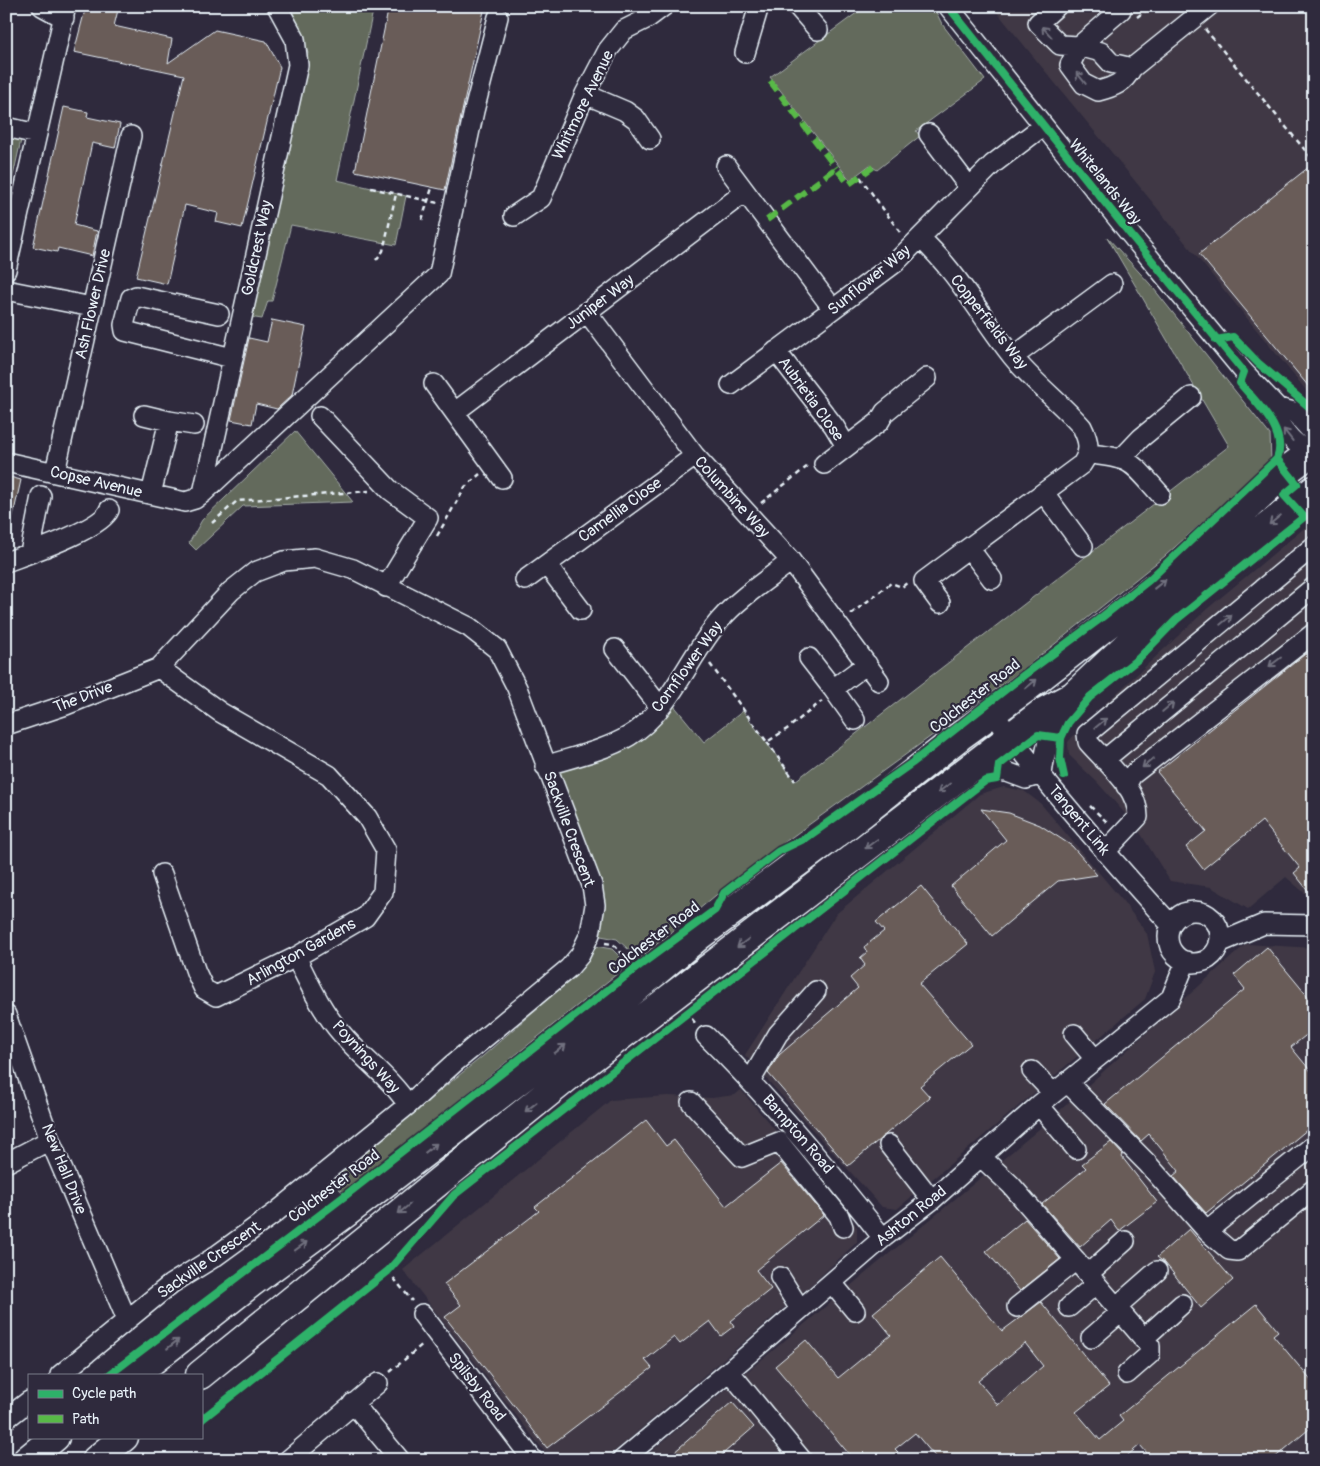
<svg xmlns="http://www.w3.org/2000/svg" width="1320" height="1466" font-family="Pangolin,sans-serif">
<rect width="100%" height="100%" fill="#2f2a3d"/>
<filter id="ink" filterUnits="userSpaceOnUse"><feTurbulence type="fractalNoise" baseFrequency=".02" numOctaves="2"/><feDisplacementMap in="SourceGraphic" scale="10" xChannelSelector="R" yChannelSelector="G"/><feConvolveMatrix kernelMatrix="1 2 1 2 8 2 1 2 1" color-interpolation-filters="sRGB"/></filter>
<g filter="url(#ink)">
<path fill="#403945" d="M 992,6 L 1314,6 L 1314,400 Z
M 1314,520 L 1314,901 L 1286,877 L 1248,909 L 1211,887 L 1170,881 L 1136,826 L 1097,782 L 1069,755 L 1068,742 L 1090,718 L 1207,609 Z
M 1004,787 L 1024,791 L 1041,804 L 1122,900 L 1147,934 L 1155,972 L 1145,999 L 897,1209 L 882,1207 L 745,1055 L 836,914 L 980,794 Z
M 1246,944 L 1314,948 L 1314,1460 L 641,1460 L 1038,1130 Z
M 741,1090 L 857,1227 L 857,1242 L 811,1285 L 604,1460 L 551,1460 L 403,1270 L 611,1100 L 668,1096 L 712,1098 L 735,1095 Z"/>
<path fill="#636a5c" stroke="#a6aeaa" d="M 287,6 L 374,6 L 337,180 L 406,196 L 396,245 L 291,225 L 272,301 L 268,301 L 262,319 L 249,317 L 308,53 Z
M 866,6 L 933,6 L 942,24 L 985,80 L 916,131 L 920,136 L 877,170 L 870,165 L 850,180 L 770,77 Z
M 6,137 L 21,140 L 6,208 Z
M 1107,237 L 1150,284 L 1270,435 L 1271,461 L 1165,556 L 1021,671 L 745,871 L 639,959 L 617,939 L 590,934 L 595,905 L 545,766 L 595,750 L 667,697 L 704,742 L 743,711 L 795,781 L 1229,446 Z
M 295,431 L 353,502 L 243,506 L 196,550 L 189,543 L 202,520 Z
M 595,946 L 612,949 L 628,965 L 343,1193 L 330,1179 L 483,1056 L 583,968 Z"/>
<path fill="#695c58" stroke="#e8f1f8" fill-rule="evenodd" d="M 86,6 L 119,6 L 114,26 L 172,39 L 168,63 L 215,30 L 266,41 L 280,67 L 242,228 L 216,222 L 218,213 L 185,205 L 167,284 L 136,277 L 184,75 L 74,52 Z
M 389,6 L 485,6 L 445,190 L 355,171 Z
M 64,107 L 88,112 L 87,117 L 120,124 L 115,148 L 92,143 L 74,225 L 97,231 L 92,256 L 58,248 L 57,252 L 33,247 Z
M 1314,163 L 1314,393 L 1199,254 Z
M 272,320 L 306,327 L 292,395 L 277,409 L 256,404 L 252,424 L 231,420 L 249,338 L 267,342 Z
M 6,476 L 21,480 L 11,525 L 6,525 Z
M 1314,647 L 1314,898 L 1294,873 L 1300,868 L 1262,821 L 1203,869 L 1186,847 L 1206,831 L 1157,772 Z
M 981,809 L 1009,813 L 1040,825 L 1072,846 L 1097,875 L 1058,881 L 992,936 L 951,886 L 1006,840 Z
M 921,886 L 968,944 L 919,984 L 971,1044 L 920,1086 L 930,1097 L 848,1166 L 768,1073 L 779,1055 L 858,988 L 850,978 L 865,965 L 860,958 L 867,952 L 864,947 L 884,931 L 876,922 Z
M 1267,947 L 1314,1004 L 1314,1029 L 1291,1047 L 1314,1075 L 1314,1124 L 1206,1213 L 1173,1176 L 1179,1171 L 1149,1134 L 1141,1141 L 1105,1104 L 1245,989 L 1234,975 Z
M 646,1120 L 666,1146 L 674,1140 L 726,1206 L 781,1163 L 824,1215 L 756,1270 L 771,1289 L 731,1321 L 734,1326 L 721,1336 L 710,1321 L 680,1344 L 674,1337 L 645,1360 L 652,1368 L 547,1448 L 445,1317 L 461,1305 L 444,1284 L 539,1211 L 535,1207 Z
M 1111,1142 L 1123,1155 L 1122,1157 L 1157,1202 L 1119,1231 L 1111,1220 L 1080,1247 L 1042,1204 L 1086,1168 L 1082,1164 Z
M 1025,1219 L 1060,1259 L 1020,1291 L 986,1251 Z
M 1189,1229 L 1233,1280 L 1201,1308 L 1165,1263 L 1157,1257 Z
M 940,1257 L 1002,1331 L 1041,1302 L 1109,1386 L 1076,1412 L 1100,1440 L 1123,1421 L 1119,1416 L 1256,1304 L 1278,1331 L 1273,1335 L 1314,1384 L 1314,1425 L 1272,1460 L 1153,1460 L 1140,1445 L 1122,1460 L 938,1460 L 915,1433 L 895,1449 L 898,1452 L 889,1460 L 854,1460 L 775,1366 L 806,1340 L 838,1378 L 891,1335 L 873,1313 ZM 1025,1343 L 1043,1366 L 998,1405 L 978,1381 Z
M 732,1402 L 754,1427 L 716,1460 L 665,1460 Z"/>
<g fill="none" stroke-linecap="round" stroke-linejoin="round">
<defs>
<path id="minor" d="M 42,6 L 64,18
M 797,6 L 818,30
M 948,6 L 1130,234 L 1244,372 L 1278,408 L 1294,412 L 1314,434
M 1057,6 L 1038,23 L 1060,45 L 1079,46 L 1101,52 L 1111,63 L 1132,68
M 1122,6 L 1121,10 L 1079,46 L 1070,65 L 1084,84 L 1098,91 C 1114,87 1124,83 1132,68 L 1209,6
M 745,53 L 759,6
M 585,94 L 625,111 L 636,119 L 650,139
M 6,127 L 37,134
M 929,134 L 969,187
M 726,166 L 833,309
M 514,216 L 541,198 L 585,94 L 608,50 L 624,30 L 648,18 L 664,6
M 920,238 C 957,271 981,317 1012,356 C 1033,382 1060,402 1082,427 C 1089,441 1091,451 1082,464 L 924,581 L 940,603
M 6,270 L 66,6
M 6,290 L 92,307
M 587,312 L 695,456 L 791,561 L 879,681
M 219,314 L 136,296 L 131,298 L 124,325 L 125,331 L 232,358
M 776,351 L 834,426 L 846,446
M 1013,357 L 1112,284
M 434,384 L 502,478
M 731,385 L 895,263 L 993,164 L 1043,126
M 1278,408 L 1276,419 C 1287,434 1294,446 1312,452
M 455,412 L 745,192
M 144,415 L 169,421
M 320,416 L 390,490 L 428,518 L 386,587
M 1089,454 C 1133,458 1131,462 1160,494
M 1122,458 L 1141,438 L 1191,397
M 6,462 L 185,502 L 195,499 L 203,493 L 439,274 L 474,111 L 498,17
M 824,464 L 879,422 L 885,412 L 927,378
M 55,472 L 131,136
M 203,493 L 298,65 L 295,39 L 277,6
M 1044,493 L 1083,546
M 151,494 L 169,421 L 194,425
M 969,548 L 992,579
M 30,553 L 41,496
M 6,562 C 27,554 102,529 109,510
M 547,565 L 581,610
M 525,580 L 695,456
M 615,649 L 660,707
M 809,658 L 833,689
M 159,668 L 220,712 L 329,775 L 367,817 L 386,850 L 383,892 L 365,917 L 296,957 L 216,996 L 204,989 L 196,972 L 162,874
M 992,712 C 1047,786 1108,856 1171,925
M 855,720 L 833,689 L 867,664
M 6,725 L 66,705 L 159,668 L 231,591 L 255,572 L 284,561 L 315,558 L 353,569 L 469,627 L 497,649 L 517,688 L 592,885 L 595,905 L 590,934 L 580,955 L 569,968 L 453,1064 L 408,1105 L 275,1213 L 213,1258 L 171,1284 L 60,1375
M 1104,760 L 1314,587
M 545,766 C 572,757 604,751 629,736 C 669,713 690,654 720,620 C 740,597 767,580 791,561
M 967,771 L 1007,772 L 1026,779 L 1042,774
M 1042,774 C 1046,745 1050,724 1069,701
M 1126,786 L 1132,775 L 1314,633
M 1105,852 L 1138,817 C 1138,787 1106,763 1088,742 L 1087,734 L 1314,546
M1168 937a26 26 0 1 1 52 0a26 26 0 1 1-52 0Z
M 1219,943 L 1264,924 L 1314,925
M 296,957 C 309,983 322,1012 342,1034 C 363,1059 390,1077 408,1105
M 6,1015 L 50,1140 L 127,1320
M 1074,1034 L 1095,1059
M 706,1036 C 770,1099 827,1167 883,1238
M 1032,1071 L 1053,1093
M 751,1080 L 778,1034 L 816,991
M 1067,1082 L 1147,1163 L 1207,1231 L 1314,1145
M 691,1102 L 742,1157 L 779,1142 L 839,1216 L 843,1227
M 1039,1105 L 1076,1149
M 889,1145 L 932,1200
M 981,1157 L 1011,1185 L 1150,1346 L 1150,1354 L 1127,1374
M 6,1163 L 50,1140
M 1207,1231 L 1229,1250 L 1238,1251 L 1314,1189
M 1088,1274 L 1125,1241
M 780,1277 L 800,1309
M 832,1283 L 855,1311
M 1017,1307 L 1076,1260
M 1069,1307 L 1096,1284
M 1116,1307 L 1157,1271
M 422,1314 L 533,1460
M 1091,1338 L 1121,1312
M 1143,1339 L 1182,1304
M 729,1371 L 802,1460
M 353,1403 L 400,1460
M 6,1419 L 29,1401
M 288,1460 L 378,1383
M 622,1460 L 729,1371 L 883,1238 L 932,1200 L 1039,1105 L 1171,998 L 1186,961"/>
<path id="highway" d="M 134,1375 L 251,1283 L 346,1213 L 609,1011 L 700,935 L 840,831 L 960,736 L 1025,689 L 1187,563 L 1286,471 L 1314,450
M 200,1375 L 575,1071 L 1043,712 L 1073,696 L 1175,600 L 1314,490
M 27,1460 L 55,1437
M 96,1460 L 124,1437"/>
</defs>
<use href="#minor" stroke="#e8f1f8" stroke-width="22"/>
<use href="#highway" stroke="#e8f1f8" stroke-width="31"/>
<path stroke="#e8f1f8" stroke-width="2.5" stroke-dasharray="5 4" stroke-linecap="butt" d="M 1137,17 L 1152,6
M 1205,29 L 1314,161
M 860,177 L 902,235
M 371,188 L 438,203
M 422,220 L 432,188
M 376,260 L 383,251 L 396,194
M 761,503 L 808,466
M 212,523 L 237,501 L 369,491
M 437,536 L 465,487 L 480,474
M 851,614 L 891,583 L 902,587 L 908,582
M 710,664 L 767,742 L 787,729 L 822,701
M 767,742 L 795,781
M 1090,806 L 1109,824
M 605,943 L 613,944 L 633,965
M 686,1012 L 696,1024
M 388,1271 L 412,1301
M 390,1372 L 424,1343"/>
<use href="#minor" stroke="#2f2a3d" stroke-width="19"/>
<use href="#highway" stroke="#2f2a3d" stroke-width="28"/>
<path stroke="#58b947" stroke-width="6" stroke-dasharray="12 6" stroke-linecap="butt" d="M 770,81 L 836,168
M 767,220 L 836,168 L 849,184 L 873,167"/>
<defs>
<path id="cycleway" d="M 1216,340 L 1233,337 L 1258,363 L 1314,411
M 1064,776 L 1060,758 L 1061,738 L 1068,723 L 1090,697 L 1138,659 L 1176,620 L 1304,517 L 1284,495 L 1297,484 L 1277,459
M 109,1375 L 346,1195 L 636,968 L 715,910 L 724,893 L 779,851 L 806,838 L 912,763 L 1024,675 L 1097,621 L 1149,580 L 1277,459 C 1288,431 1257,404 1240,383 L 1244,372 L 1130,234 L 948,6
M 201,1420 L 388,1271 L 454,1195 L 973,790 L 985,781 L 997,779 L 999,765 L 1038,735 L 1061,738"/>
</defs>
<use href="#cycleway" stroke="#2f2a3d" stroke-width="11"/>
<use href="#cycleway" stroke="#2db169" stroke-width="8"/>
</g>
<defs><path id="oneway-shaft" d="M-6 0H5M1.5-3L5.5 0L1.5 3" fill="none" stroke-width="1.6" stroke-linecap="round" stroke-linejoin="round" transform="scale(1.25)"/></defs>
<g stroke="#70707e">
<use href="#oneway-shaft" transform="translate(1047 32) rotate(-132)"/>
<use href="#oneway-shaft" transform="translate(1081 78) rotate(-129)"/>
<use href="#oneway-shaft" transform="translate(1288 435) rotate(-128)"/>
<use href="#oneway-shaft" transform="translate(1275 520) rotate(141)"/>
<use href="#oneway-shaft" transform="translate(1160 584) rotate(-38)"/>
<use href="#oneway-shaft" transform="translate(1226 620) rotate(-39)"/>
<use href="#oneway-shaft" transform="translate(1275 662) rotate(143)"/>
<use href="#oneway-shaft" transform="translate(1031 684) rotate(-39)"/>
<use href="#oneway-shaft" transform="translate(1168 707) rotate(-40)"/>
<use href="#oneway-shaft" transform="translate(1101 723) rotate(-39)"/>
<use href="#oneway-shaft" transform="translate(1148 763) rotate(141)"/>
<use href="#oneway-shaft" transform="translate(944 788) rotate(143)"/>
<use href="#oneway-shaft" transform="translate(871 844) rotate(143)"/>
<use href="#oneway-shaft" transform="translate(743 943) rotate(143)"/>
<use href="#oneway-shaft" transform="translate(560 1049) rotate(-38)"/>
<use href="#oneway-shaft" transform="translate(531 1107) rotate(142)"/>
<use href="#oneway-shaft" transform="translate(431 1148) rotate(-38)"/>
<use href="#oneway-shaft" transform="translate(404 1209) rotate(141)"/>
<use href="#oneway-shaft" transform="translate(301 1246) rotate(-36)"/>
<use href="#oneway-shaft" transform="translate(173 1344) rotate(-38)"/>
</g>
</g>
<g text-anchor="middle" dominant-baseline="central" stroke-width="4.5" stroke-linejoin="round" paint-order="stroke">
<g font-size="16" fill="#e8f1f8" stroke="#2f2a3d">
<text transform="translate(583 105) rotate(-64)">Whitmore Avenue</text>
<text transform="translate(1105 182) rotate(51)">Whitelands Way</text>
<text transform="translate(257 248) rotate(-78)">Goldcrest Way</text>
<text transform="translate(869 280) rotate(-39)">Sunflower Way</text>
<text transform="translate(600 302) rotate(-37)">Juniper Way</text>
<text transform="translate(93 304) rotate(-77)">Ash Flower Drive</text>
<text transform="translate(989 322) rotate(52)">Copperfields Way</text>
<text transform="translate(811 399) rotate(54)">Aubrietia Close</text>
<text transform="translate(96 482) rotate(13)">Copse Avenue</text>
<text transform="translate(732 497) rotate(48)">Columbine Way</text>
<text transform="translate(620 510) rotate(-36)">Camellia Close</text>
<text transform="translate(687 667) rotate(-54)">Cornflower Way</text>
<text transform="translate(975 696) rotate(-38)">Colchester Road</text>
<text transform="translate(83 697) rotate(-21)">The Drive</text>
<text transform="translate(1079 820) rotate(50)">Tangent Link</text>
<text transform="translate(569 829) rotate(70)">Sackville Crescent</text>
<text transform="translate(654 938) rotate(-37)">Colchester Road</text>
<text transform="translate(301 952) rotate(-29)">Arlington Gardens</text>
<text transform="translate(366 1057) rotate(48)">Poynings Way</text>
<text transform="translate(798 1134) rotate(49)">Bampton Road</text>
<text transform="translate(64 1169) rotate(68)">New Hall Drive</text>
<text transform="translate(334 1186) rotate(-37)">Colchester Road</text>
<text transform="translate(911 1216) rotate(-39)">Ashton Road</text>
<text transform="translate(209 1260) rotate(-35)">Sackville Crescent</text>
<text transform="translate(477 1387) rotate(52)">Spilsby Road</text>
</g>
</g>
<rect width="1320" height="1466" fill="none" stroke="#2f2a3d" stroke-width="25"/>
<rect x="12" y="12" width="1295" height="1441" fill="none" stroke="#e8f1f8" stroke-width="2" filter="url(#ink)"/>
<rect x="28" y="1374" width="175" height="65" fill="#2f2a3d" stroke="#797a88"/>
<rect x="38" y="1390" width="25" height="8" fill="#2db169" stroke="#797a88"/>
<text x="72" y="1398" font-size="15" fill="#e8f1f8">Cycle path</text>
<rect x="38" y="1415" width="25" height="8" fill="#58b947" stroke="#797a88"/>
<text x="72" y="1424" font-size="15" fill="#e8f1f8">Path</text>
</svg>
